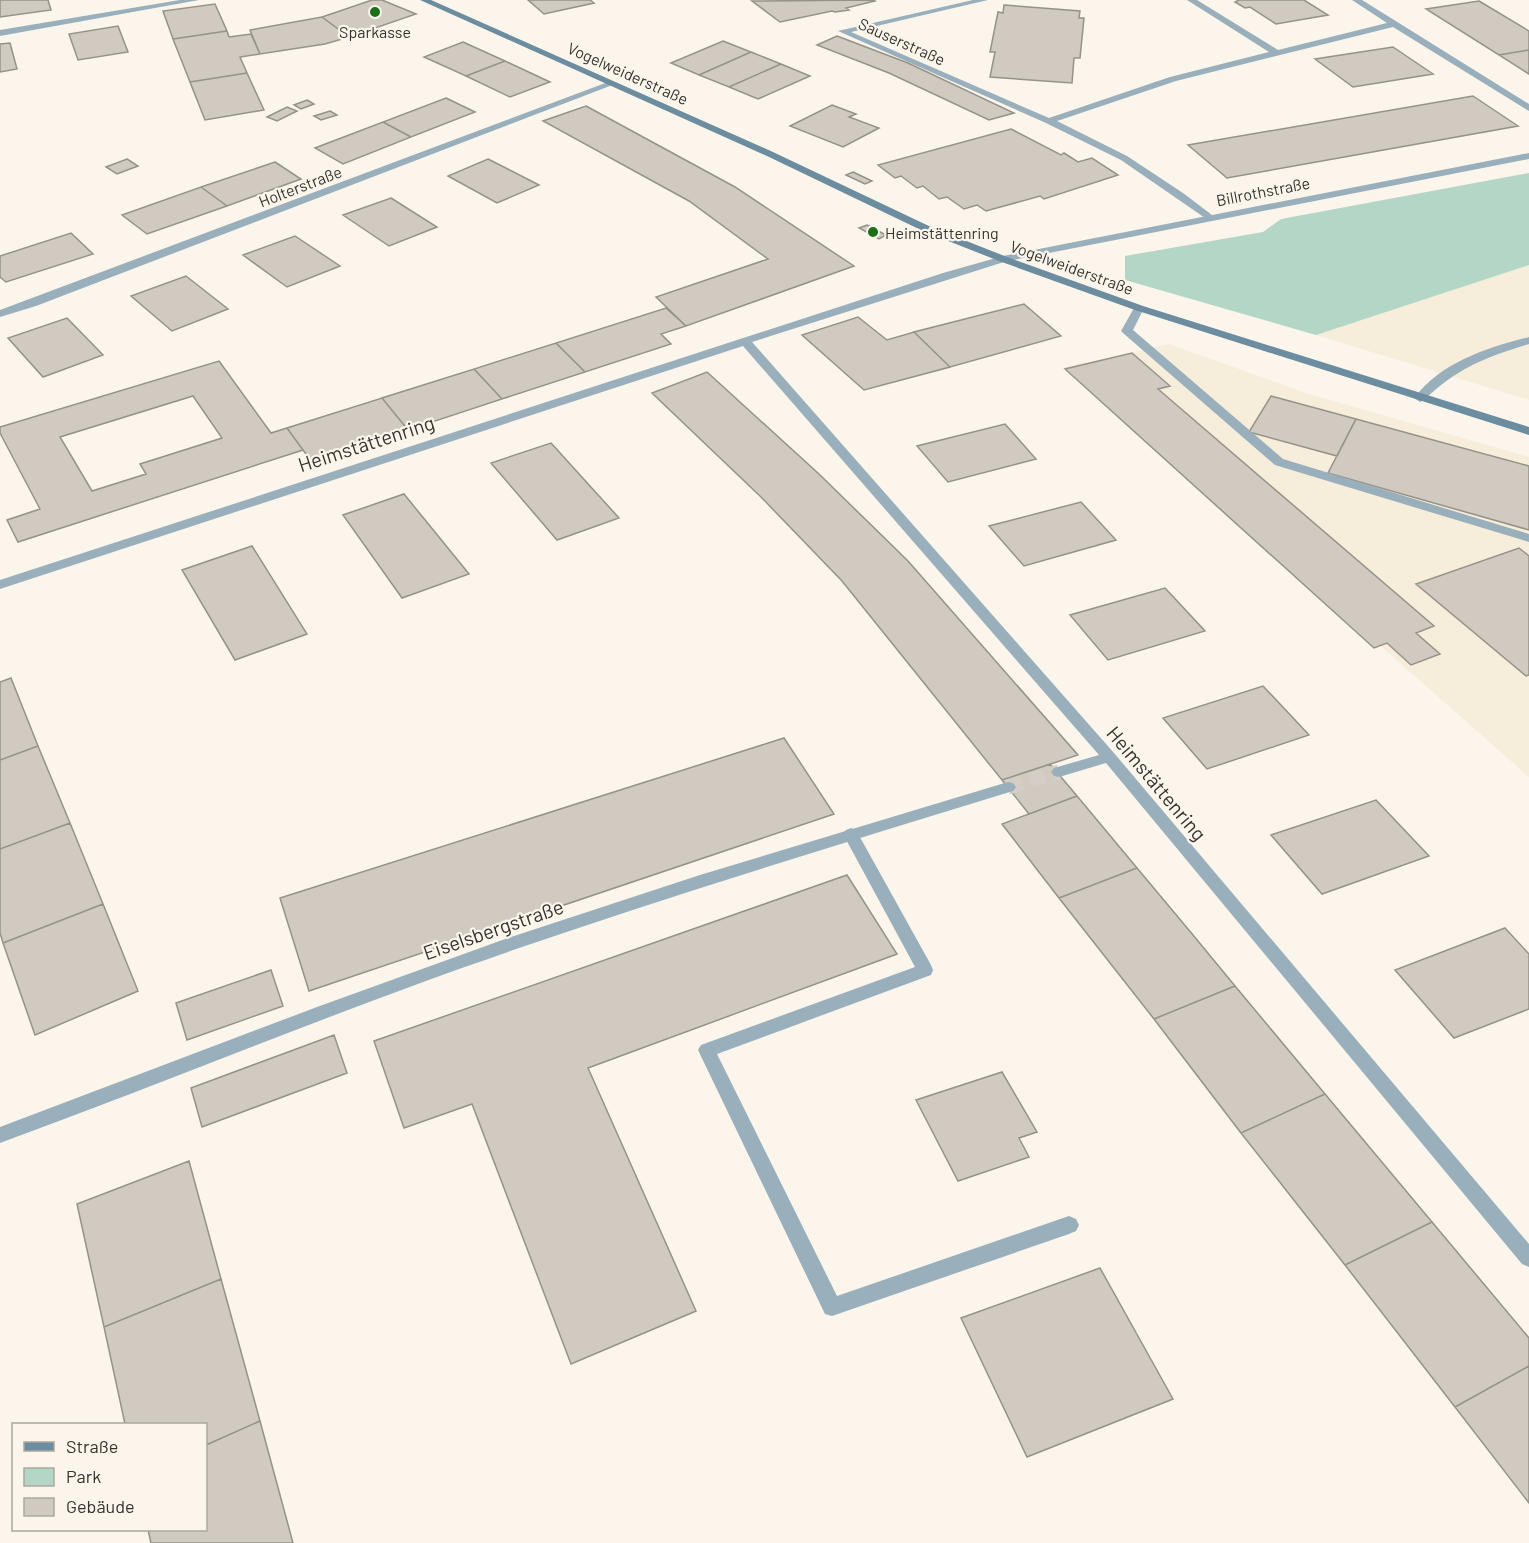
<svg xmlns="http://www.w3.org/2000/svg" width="1529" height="1543" font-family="Barlow,sans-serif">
<rect width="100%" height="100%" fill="#fbf5eb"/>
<path fill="#f6eddb" d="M 1529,265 L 1529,400 L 1316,335 Z
M 1169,344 L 1306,393 L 1529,457 L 1529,777 L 1065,367 Z"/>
<path fill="#b3d6c6" d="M 1529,173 L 1529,265 L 1316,335 L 1125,280 L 1125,256 L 1263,232 L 1281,219 Z"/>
<path fill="#d0cac0" stroke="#979288" stroke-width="1.5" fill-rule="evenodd" d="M 0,0 L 48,0 L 51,10 L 0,17 Z
M 372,0 L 382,0 L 416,14 L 349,37 L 322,17 Z
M 528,0 L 590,0 L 594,3 L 544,14 Z
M 873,0 L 875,1 L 846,8 L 849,10 L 835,12 L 832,11 L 780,22 L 752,1 Z
M 1239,0 L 1304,0 L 1328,15 L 1276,24 L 1250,7 L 1245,8 L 1235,2 Z
M 1479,1 L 1529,31 L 1529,50 L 1499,55 L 1426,9 Z
M 215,4 L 227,31 L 173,39 L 163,11 Z
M 1004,5 L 1080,11 L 1079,18 L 1084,18 L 1080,58 L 1074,58 L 1072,83 L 990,77 L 995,52 L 990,52 L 998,12 L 1003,13 Z
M 322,17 L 349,37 L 325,44 L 260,54 L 250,30 Z
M 118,26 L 128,52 L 78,60 L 69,34 Z
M 227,31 L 229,37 L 251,34 L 260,54 L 240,57 L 247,73 L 190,82 L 173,39 Z
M 837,36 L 908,63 L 1014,113 L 989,120 L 889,73 L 817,45 Z
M 723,41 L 751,52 L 699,75 L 671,63 Z
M 463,42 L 505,61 L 466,76 L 424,57 Z
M 10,43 L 17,69 L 0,72 L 0,44 Z
M 1393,47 L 1433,74 L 1353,87 L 1315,59 Z
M 1529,50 L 1529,74 L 1499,55 Z
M 751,52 L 781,64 L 729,87 L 699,75 Z
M 505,61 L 550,82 L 510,97 L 466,76 Z
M 781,64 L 810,76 L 758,99 L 729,87 Z
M 247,73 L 264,110 L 205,120 L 190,82 Z
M 1473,96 L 1518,126 L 1227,178 L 1188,145 Z
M 446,98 L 475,112 L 411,137 L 383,122 Z
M 307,100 L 314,104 L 301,109 L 294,105 Z
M 832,105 L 856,114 L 849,117 L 879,128 L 843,147 L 790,126 Z
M 586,106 L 735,187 L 854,266 L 686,326 L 656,297 L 768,259 L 689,201 L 543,121 Z
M 287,107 L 297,111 L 277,121 L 267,117 Z
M 330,111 L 337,115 L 321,120 L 314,116 Z
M 383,122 L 411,137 L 343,164 L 315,148 Z
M 1011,129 L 1061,155 L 1064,153 L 1078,162 L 1092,158 L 1118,175 L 1044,199 L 1040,196 L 986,211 L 977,205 L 964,209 L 947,197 L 939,199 L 923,186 L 917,188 L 901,176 L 895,178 L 878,165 Z
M 127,159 L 138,166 L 117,174 L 106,167 Z
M 488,159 L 539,185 L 497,203 L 448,176 Z
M 275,162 L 301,179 L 227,206 L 201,187 Z
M 853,172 L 872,181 L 865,184 L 846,175 Z
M 201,187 L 227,206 L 147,234 L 122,215 Z
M 391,198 L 437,227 L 389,246 L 343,215 Z
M 867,225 L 886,235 L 879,239 L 859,228 Z
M 71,233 L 93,254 L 6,282 L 0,277 L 0,256 Z
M 295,236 L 340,266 L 287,287 L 243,255 Z
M 186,276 L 228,309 L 172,331 L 131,296 Z
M 1024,304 L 1061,336 L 950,367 L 914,332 Z
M 666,308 L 686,326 L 661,334 L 671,344 L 585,372 L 556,343 Z
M 858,317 L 887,340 L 914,332 L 950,367 L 864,390 L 802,335 Z
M 67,318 L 103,355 L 43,377 L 8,338 Z
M 556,343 L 585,372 L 502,399 L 474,369 Z
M 1132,353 L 1170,386 L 1158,389 L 1434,626 L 1416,633 L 1440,654 L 1411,665 L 1387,643 L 1374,648 L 1065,369 Z
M 219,361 L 271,433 L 287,428 L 303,450 L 18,542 L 7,520 L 40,509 L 0,433 L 0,427 ZM 193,396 L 222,438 L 140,464 L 146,474 L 92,491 L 60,437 Z
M 474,369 L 502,399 L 408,430 L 382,398 Z
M 707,372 L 819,474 L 908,561 L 1078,755 L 1002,780 L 842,581 L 761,497 L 652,393 Z
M 1271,396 L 1356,419 L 1337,456 L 1249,432 Z
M 382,398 L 408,430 L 311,461 L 287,428 Z
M 1356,419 L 1529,466 L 1529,530 L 1328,473 Z
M 1005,424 L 1036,459 L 948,482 L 917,446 Z
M 551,443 L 619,518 L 557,540 L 491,463 Z
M 404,494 L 469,574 L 402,598 L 343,515 Z
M 1081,502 L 1116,540 L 1024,566 L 989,526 Z
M 252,546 L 307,634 L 235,660 L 182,570 Z
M 1519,548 L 1529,556 L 1529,675 L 1526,676 L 1416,584 Z
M 1165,588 L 1205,631 L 1108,660 L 1070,615 Z
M 11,678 L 38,746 L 0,760 L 0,682 Z
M 1263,686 L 1309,735 L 1207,769 L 1163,718 Z
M 784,738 L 834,814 L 309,991 L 280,898 Z
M 38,746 L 70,823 L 0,849 L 0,760 Z
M 1050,764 L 1077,796 L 1029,814 L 1002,780 Z
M 1077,796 L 1137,868 L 1059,898 L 1002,824 Z
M 1376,800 L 1429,856 L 1322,894 L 1271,835 Z
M 70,823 L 103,904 L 3,943 L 0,933 L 0,849 Z
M 1137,868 L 1193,935 L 1235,986 L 1154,1019 L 1059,898 Z
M 847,875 L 897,954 L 588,1068 L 696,1311 L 571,1364 L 472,1104 L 404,1128 L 374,1041 Z
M 103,904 L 138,991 L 35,1035 L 3,943 Z
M 1505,928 L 1529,954 L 1529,1009 L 1454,1038 L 1395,970 Z
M 271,970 L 283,1006 L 187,1040 L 176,1003 Z
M 1235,986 L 1325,1094 L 1241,1133 L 1154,1019 Z
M 334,1035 L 347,1073 L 202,1127 L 191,1088 Z
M 1002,1072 L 1037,1132 L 1019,1138 L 1029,1157 L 958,1181 L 916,1100 Z
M 1325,1094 L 1432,1222 L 1345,1265 L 1241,1133 Z
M 189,1161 L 221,1279 L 104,1327 L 77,1204 Z
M 1432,1222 L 1529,1338 L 1529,1366 L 1455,1407 L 1345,1265 Z
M 1100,1268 L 1173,1399 L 1027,1457 L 961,1318 Z
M 221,1279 L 260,1421 L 206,1445 L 206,1424 L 125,1424 L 104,1327 Z
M 1529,1366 L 1529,1503 L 1455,1407 Z
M 260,1421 L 293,1543 L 151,1543 L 148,1530 L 206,1530 L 206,1445 Z"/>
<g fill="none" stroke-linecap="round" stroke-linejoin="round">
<path stroke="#d4cec6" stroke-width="15" stroke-dasharray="15 8" stroke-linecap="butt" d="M 1008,787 L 1059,772"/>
<path fill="#99afbc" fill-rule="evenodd" d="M 1139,305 L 1144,308 L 1133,330 L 1283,459 L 1529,534 L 1529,542 L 1275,465 L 1123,333 L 1121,331 L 1134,308 Z
M 1529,337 L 1529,344 C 1486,357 1457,368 1424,400 L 1420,402 L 1414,398 C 1442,362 1486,348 1529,337 Z
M 851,828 L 856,830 L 931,965 L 933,970 L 931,975 L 717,1054 L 837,1296 L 1069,1216 L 1076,1219 L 1079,1225 L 1076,1231 L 1069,1234 L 832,1316 L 825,1314 L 698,1050 L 701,1045 L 915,967 L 843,834 L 846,830 Z"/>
<path fill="#99afbc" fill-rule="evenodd" d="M 180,0 L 199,0 L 0,36 L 0,30 Z
M 973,0 L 988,0 L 851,32 L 1049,118 L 1170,77 L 1269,52 L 1187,0 L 1197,0 L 1278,50 L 1387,23 L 1352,0 L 1362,0 L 1529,104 L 1529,111 L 1393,27 L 1176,81 L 1057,121 L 1127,156 L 1183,193 L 1212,215 L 1212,219 L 1208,220 L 1121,160 L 1046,123 L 838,31 Z
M 608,82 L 615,84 L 36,306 L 0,317 L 0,310 Z
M 1003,256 L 1007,257 L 1007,261 L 752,342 L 1114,753 L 1529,1244 L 1529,1267 L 1522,1264 L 1106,763 L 1059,777 L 1054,776 L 1051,772 L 1054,768 L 1099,755 L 743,346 L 0,589 L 0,580 L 943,273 Z
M 1008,782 L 1013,783 L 1016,787 L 1013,791 C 828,848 642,904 459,969 C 305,1024 154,1087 0,1143 L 0,1127 L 317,1007 L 511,937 L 700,875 Z"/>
<path fill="#99afbc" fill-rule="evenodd" d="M 1529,153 L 1529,159 L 1003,262 L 998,259 L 1003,256 Z"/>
<path fill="#6c8c9f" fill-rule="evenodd" d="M 420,0 L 431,0 L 773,152 L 931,227 L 1007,257 L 1143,306 L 1529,427 L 1529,435 L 1135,310 L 999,261 L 923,231 L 767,156 Z"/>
</g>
<g fill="#1b6f17" stroke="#fbf5eb" stroke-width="2">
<circle cx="375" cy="12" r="6"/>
<circle cx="873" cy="232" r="6"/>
</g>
<g text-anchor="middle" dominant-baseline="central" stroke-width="4.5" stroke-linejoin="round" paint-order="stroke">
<g font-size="16" fill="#363430" stroke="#fbf5eb">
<text x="375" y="31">Sparkasse</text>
<text x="885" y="232" text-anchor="start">Heimstättenring</text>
</g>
<g font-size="16" fill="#363430" stroke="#fbf5eb">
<text transform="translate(902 41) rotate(24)">Sauserstraße</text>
<text transform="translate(628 73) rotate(24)">Vogelweiderstraße</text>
<text transform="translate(300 186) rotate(-21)">Holterstraße</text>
<text transform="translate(1263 191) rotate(-11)">Billrothstraße</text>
<text transform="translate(1072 267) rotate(20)">Vogelweiderstraße</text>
</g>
<g font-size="20" fill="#363430" stroke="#fbf5eb">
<text transform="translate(366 443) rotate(-18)">Heimstättenring</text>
<text transform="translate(1157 783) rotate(50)">Heimstättenring</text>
<text transform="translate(493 929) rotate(-19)">Eiselsbergstraße</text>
</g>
</g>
<rect x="12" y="1423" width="195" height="108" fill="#fbf5eb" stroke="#aca8a0" stroke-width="1.5"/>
<rect x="24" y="1442" width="30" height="9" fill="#6c8c9f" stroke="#aca8a0" stroke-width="1.5"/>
<text x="66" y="1453" font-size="18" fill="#363430">Straße</text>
<rect x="24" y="1468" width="30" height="18" fill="#b3d6c6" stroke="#aca8a0" stroke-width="1.5"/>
<text x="66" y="1483" font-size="18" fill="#363430">Park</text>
<rect x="24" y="1498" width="30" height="18" fill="#d0cac0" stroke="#aca8a0" stroke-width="1.5"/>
<text x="66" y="1513" font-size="18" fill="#363430">Gebäude</text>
</svg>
